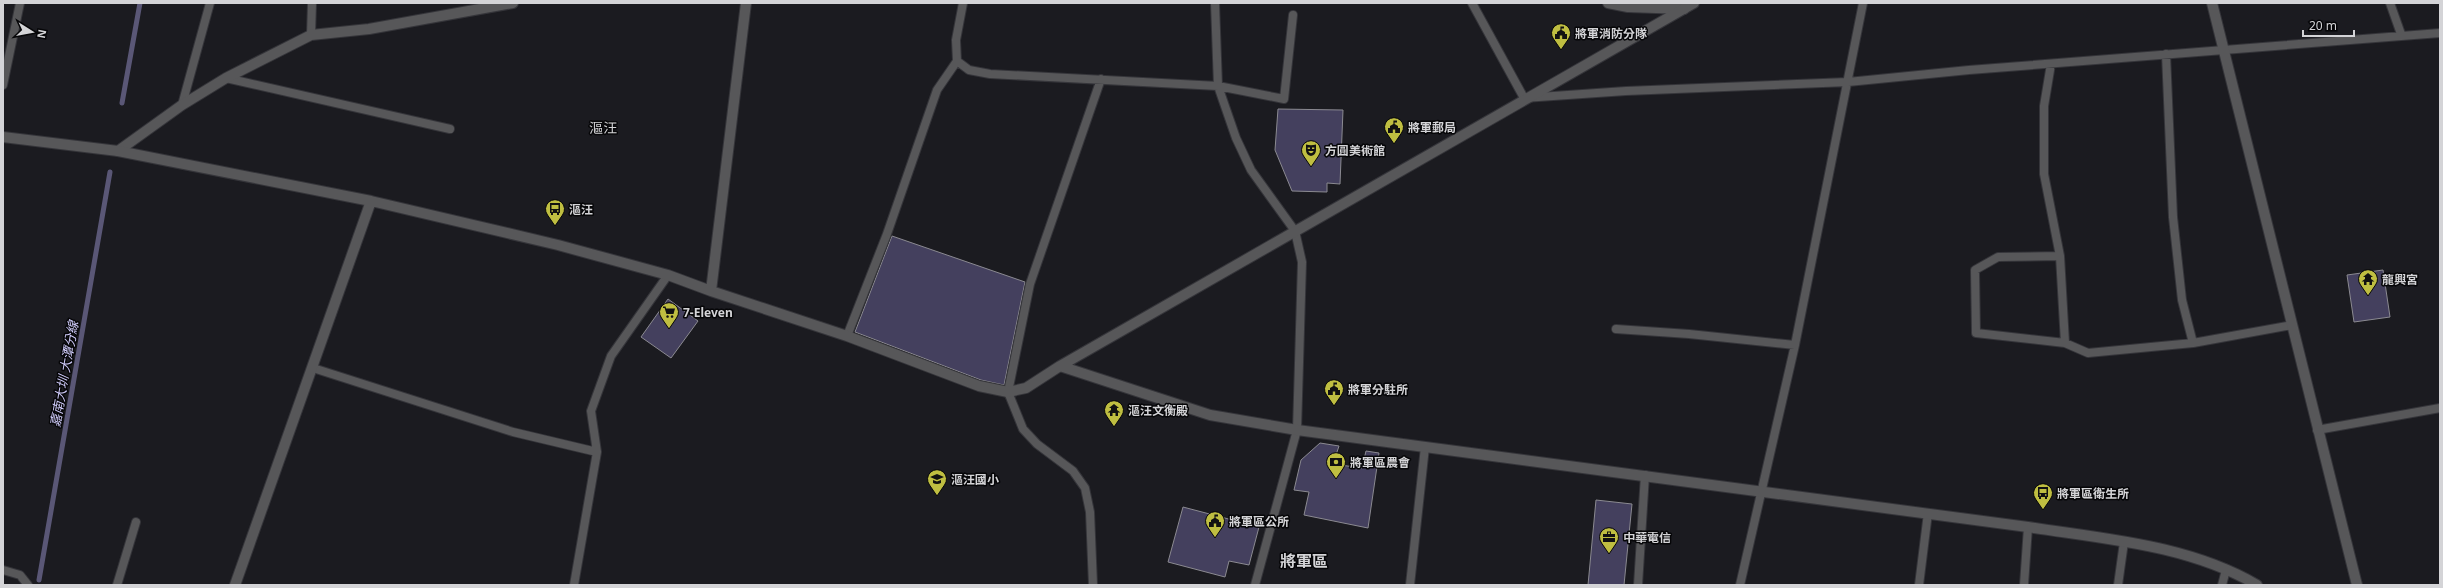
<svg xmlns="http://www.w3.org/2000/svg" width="2443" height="588" font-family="'Noto Sans','Noto Sans TC',sans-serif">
<rect width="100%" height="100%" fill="#1b1b20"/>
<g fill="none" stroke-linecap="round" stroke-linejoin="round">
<path stroke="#5a5776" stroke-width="5" d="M 122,103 L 140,3
M 39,580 L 110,172"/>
</g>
<path fill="#44405e" stroke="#8b8a91" d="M 1278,109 L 1343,110 L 1340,184 L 1327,183 L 1327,192 L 1292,191 L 1275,150 Z
M 892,236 L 1025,282 L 1004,385 L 981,380 L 855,332 Z
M 2383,270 L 2390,317 L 2354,322 L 2347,275 Z
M 668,299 L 698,321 L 671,358 L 641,337 Z
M 1320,443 L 1339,446 L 1333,464 L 1362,468 L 1366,451 L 1379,453 L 1368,528 L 1304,515 L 1309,492 L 1294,490 L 1301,460 Z
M 1596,500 L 1632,504 L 1624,585 L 1588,585 Z
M 1183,507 L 1259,527 L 1249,565 L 1229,561 L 1225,577 L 1168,562 Z"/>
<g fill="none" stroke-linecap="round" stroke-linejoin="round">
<defs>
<path id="service" d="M 1215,3 L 1218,86 L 1236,138 L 1251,170 L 1295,231 L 1302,262 L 1297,430 L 1255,585
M 1472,3 L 1524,98 L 1626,91 L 1848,82 L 1969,70 L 2440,33
M 2390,3 L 2401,34
M 311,35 L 312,3
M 2166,54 L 2173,217 L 2182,300 L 2193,343
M 957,61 L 969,70 L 990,74 L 1218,86 L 1284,99 L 1293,15
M 2051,64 L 2044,106 L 2044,174 L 2060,256 L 2065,343
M 226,78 L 450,129
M 3,85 L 20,3
M 182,105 L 210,3
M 2060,256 L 1998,257 L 1975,270 L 1976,333 L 2065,343 L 2088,353 L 2193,343 L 2292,325
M 1616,329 L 1689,334 L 1795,345
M 847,336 L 887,234 L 937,90 L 957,61 L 956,40 L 963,3
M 313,368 L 513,432 L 597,452
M 2317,430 L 2440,408
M 3,570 L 20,575 L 28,585
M 117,585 L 136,522
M 574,585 L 597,452 L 591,411 L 611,356 L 668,275
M 1093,585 L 1090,512 L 1085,488 L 1073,471 L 1037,444 L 1023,429 L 1008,392 L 1030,284 L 1101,79
M 1410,585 L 1425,447
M 1638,585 L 1645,475
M 1740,585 L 1795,345 L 1863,3
M 1919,585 L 1928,513
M 2024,585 L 2028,527
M 2118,585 L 2124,542
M 2222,585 L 2226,570"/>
<path id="minor" d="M 1608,3 L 1628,7 L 1684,9
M 2212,3 L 2357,585
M 118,151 L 182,105 L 226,78 L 311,35 L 369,29 L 513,3"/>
<path id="tertiary" d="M 3,137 L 118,151 L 371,201 L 558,245 L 668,275 L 711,291 L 847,336 L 979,386 L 1008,392 L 1026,388 L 1060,366 L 1694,3
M 711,291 L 746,3
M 1060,366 L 1210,415 L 1297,430 L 2028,527 C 2105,539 2189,545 2257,585
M 235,585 L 371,201"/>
</defs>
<use href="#service" stroke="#35353a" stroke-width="10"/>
<use href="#minor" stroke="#35353a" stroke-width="12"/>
<use href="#tertiary" stroke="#35353a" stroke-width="12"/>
<use href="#service" stroke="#575759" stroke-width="8"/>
<use href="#minor" stroke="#575759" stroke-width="10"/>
<use href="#tertiary" stroke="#575759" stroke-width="10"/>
</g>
<defs>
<symbol id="civic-pin" viewBox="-11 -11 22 30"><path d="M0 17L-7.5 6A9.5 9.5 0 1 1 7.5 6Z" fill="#bfbe41" stroke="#060608"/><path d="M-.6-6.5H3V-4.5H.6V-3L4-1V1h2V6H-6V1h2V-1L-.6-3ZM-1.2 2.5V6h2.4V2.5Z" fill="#111"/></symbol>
<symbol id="theatre-pin" viewBox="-11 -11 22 30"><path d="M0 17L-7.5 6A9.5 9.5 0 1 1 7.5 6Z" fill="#bfbe41" stroke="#060608"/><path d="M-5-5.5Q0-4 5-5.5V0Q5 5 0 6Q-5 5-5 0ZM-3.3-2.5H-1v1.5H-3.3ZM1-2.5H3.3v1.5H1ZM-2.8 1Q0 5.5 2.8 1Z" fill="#111"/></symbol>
<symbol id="bus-pin" viewBox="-11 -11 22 30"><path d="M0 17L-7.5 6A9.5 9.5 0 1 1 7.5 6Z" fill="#bfbe41" stroke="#060608"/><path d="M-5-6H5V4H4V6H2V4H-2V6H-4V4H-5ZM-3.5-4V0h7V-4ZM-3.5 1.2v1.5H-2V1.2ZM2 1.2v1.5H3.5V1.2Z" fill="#111"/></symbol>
<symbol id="temple-pin" viewBox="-11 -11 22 30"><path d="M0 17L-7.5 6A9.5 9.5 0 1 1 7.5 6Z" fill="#bfbe41" stroke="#060608"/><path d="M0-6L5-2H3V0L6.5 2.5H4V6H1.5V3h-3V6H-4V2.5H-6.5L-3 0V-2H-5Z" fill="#111"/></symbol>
<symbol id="supermarket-pin" viewBox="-11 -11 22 30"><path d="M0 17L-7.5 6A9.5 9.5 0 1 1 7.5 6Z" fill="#bfbe41" stroke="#060608"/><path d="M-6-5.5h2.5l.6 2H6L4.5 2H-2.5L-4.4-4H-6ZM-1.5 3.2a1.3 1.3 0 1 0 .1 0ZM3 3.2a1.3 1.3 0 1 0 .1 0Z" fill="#111"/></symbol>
<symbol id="bank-pin" viewBox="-11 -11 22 30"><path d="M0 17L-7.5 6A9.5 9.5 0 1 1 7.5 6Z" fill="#bfbe41" stroke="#060608"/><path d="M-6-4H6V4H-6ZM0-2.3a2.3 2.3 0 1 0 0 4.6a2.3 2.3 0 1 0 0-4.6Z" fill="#111"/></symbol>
<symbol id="school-pin" viewBox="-11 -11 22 30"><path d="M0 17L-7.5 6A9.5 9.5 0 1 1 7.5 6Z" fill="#bfbe41" stroke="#060608"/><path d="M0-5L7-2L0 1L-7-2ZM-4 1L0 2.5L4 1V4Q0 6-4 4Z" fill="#111"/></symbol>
<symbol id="office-pin" viewBox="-11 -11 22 30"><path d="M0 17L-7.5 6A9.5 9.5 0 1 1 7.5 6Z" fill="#bfbe41" stroke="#060608"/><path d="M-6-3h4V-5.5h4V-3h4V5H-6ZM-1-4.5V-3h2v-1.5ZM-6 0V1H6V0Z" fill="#111"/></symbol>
</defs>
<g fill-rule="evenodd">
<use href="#civic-pin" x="1550" y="22" width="22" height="30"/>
<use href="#civic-pin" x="1383" y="116" width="22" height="30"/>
<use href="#theatre-pin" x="1300" y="139" width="22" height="30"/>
<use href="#bus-pin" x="544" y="198" width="22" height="30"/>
<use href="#temple-pin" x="2357" y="268" width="22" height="30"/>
<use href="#supermarket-pin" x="658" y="301" width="22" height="30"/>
<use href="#civic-pin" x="1323" y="378" width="22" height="30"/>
<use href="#temple-pin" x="1103" y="399" width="22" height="30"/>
<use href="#bank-pin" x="1325" y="451" width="22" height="30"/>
<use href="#school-pin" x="926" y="468" width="22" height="30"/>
<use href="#bus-pin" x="2032" y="482" width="22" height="30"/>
<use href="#civic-pin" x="1204" y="510" width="22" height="30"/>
<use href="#office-pin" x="1598" y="526" width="22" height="30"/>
</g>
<g text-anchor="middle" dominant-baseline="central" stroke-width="3" stroke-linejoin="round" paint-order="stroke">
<g font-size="12" font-weight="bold" fill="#d4d4d7" stroke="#060608" text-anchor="start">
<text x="1575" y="33">將軍消防分隊</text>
<text x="1408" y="127">將軍郵局</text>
<text x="1325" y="150">方圓美術館</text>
<text x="569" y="209">漚汪</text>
<text x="2382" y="279">龍興宮</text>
<text x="683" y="312">7-Eleven</text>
<text x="1348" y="389">將軍分駐所</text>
<text x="1128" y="410">漚汪文衡殿</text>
<text x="1350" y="462">將軍區農會</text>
<text x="951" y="479">漚汪國小</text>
<text x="2057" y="493">將軍區衛生所</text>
<text x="1229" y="521">將軍區公所</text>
<text x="1623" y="537">中華電信</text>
</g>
<g font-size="13" font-style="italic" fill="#d1cdfc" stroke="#060608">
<text transform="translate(64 374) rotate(-80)">嘉南大圳 大潭分線</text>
</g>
<g font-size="14" fill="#d4d4d7" stroke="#060608">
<text x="603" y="127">漚汪</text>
</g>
<g font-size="16" font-weight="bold" fill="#d4d4d7" stroke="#060608">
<text x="1304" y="561">將軍區</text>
</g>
</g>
<rect width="2443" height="588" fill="none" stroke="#d4d4d7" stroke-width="8"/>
<g transform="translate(32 32) rotate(101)" stroke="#060608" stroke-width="3" paint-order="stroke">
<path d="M0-3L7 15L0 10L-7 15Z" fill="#d4d4d7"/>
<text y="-6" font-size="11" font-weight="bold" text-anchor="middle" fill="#d4d4d7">N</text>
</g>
<path d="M2303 30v6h51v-6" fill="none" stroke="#d4d4d7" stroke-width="2"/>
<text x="2309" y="30" font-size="12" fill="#d4d4d7" stroke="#060608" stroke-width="3" paint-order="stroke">20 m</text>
</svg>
